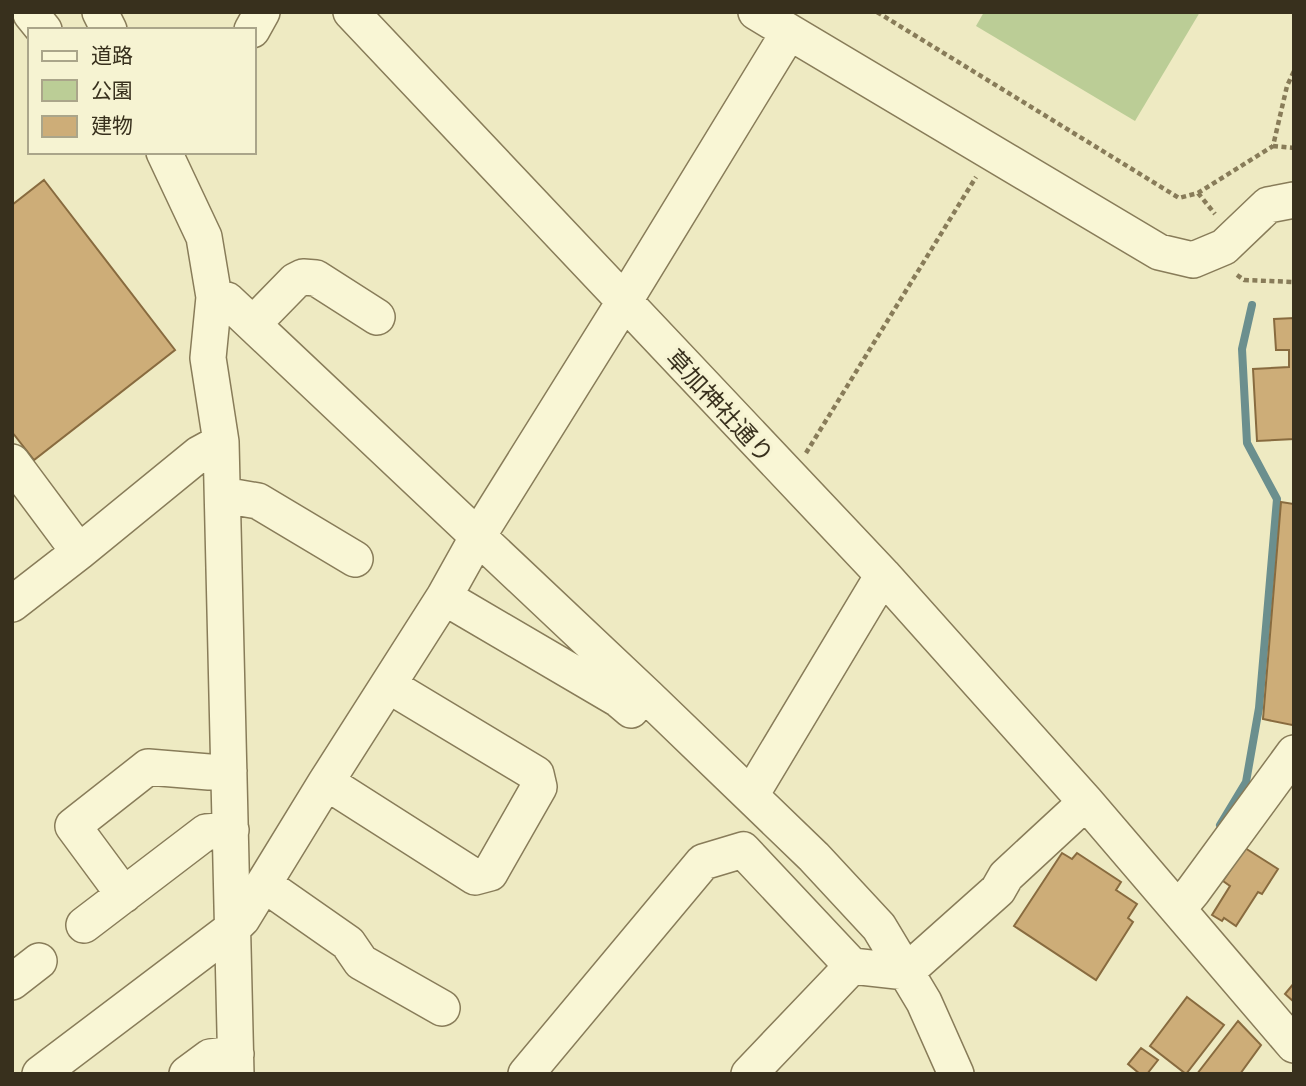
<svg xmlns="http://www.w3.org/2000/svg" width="1306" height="1086" font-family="'Playfair Display','Noto Sans JP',serif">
<rect width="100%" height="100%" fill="#eeeac2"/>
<path fill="#bbcd96" d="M 984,12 L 1200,12 L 1135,121 L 976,26 Z"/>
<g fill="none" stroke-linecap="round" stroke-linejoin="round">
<path stroke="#6b8f8e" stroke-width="8" d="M 1220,825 L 1246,782 L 1259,708 L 1277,499 L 1247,443 L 1242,349 L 1252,305"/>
</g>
<path fill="#cdad78" stroke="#886b3f" stroke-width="2" d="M 44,180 L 175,350 L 34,460 L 12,432 L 12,205 Z
M 1294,318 L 1294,439 L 1257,441 L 1253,369 L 1289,367 L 1289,350 L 1276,350 L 1274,319 Z
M 1281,502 L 1294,504 L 1294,723 L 1292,725 L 1263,719 Z
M 1245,848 L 1278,869 L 1262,894 L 1258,892 L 1236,926 L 1224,918 L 1222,921 L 1212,915 L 1230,886 L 1223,881 Z
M 1062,853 L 1072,859 L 1077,853 L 1121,882 L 1116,890 L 1137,904 L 1128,918 L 1133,922 L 1096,980 L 1014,926 Z
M 1294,983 L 1294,1002 L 1285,994 Z
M 1187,997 L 1224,1025 L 1186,1074 L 1150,1046 Z
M 1238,1021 L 1261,1045 L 1240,1074 L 1197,1074 Z
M 1141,1048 L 1158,1060 L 1147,1074 L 1140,1074 L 1128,1064 Z"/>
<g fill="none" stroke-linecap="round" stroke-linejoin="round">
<defs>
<path id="minor" d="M 100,12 L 109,30
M 351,12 L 883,575 L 1086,802 L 1294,1045
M 756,12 L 1159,252 L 1193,260 L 1224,247 L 1268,205 L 1294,200
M 31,14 L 44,30
M 252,30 L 262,12
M 164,152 L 204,237 L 214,297 L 208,358 L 221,442 L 236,1074
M 214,297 L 227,300 L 647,696 L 814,857 L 879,927 L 924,1002 L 956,1074
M 253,324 L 295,281 L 303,277 L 316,278 L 377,317
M 12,462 L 79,552
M 223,495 L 258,501 L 355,559
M 444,597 L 618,699 L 631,710
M 12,604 L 79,552 L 199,454 L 221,442
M 326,782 L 475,877 L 490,873 L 539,787 L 536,774 L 388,685
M 751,795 L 883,575
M 265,885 L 348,943 L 361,962 L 442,1008
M 124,895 L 73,826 L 148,767 L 209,772 L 229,771
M 1178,909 L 1193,891 L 1294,753
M 84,925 L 206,832 L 231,830
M 12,982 L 39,961
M 40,1074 L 233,928 L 242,919 L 326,782 L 444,597 L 478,536 L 624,302 L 789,32
M 187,1074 L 210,1057 L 236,1054
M 526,1074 L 703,862 L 743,850 L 852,966 L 906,972 L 998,890 L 1006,876 L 1086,802
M 749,1074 L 852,966"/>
</defs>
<use href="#minor" stroke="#887c59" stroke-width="38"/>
<path stroke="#887c59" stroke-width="4.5" stroke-dasharray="5 3.5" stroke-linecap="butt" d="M 877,12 L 1179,198 L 1198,193 L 1273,146 L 1287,86 L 1294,71
M 1273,146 L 1294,148
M 1198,193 L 1215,214
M 1237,275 L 1244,280 L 1294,282
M 806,453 L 976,177"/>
<use href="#minor" stroke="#f9f6d5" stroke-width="35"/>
</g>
<g text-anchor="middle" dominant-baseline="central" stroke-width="6" stroke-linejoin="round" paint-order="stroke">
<g font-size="24" fill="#38301d" stroke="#f6f3d2">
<text transform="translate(721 405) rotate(47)">草加神社通り</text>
</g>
</g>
<rect width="1306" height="1086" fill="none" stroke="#38301d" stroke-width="28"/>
<rect x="28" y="28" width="228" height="126" fill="#f6f3d2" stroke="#aaa58a" stroke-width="2"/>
<rect x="42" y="51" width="35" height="10" fill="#f9f6d5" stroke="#aaa58a" stroke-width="2"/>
<text x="91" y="63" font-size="21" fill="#38301d">道路</text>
<rect x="42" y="80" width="35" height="21" fill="#bbcd96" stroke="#aaa58a" stroke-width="2"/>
<text x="91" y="98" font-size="21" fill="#38301d">公園</text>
<rect x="42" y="116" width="35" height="21" fill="#cdad78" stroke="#aaa58a" stroke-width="2"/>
<text x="91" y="133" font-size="21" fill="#38301d">建物</text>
</svg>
